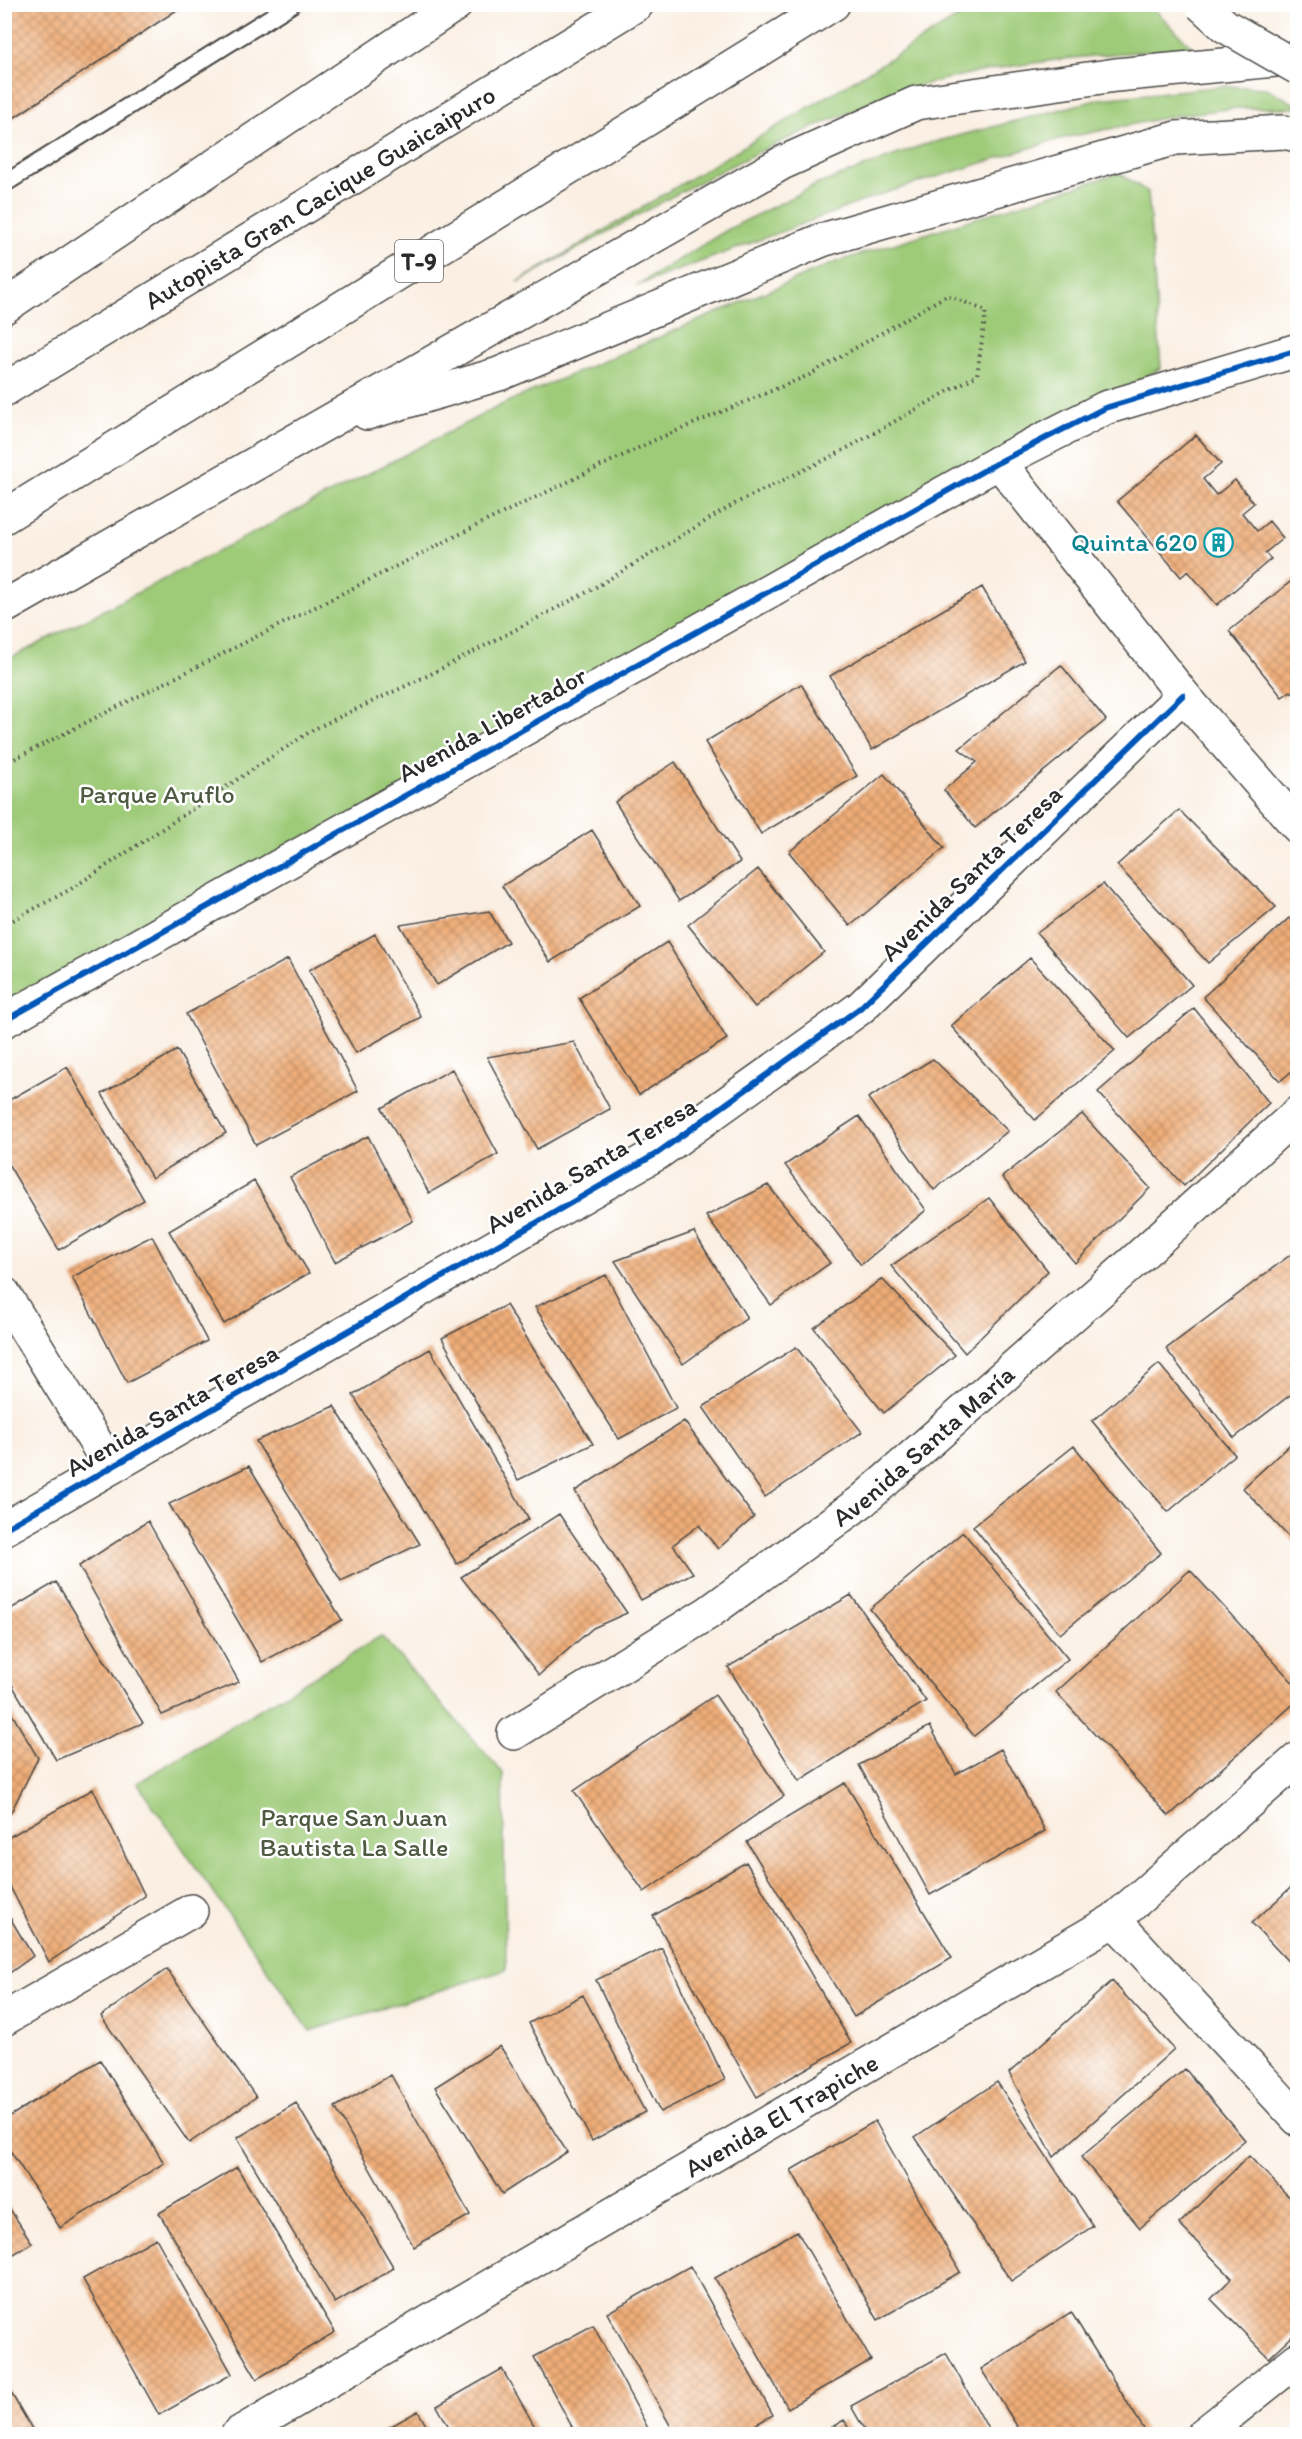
<svg xmlns="http://www.w3.org/2000/svg" width="1302" height="2439" font-family="Itim,sans-serif">
<defs>
<pattern id="building-cross-hatch" width="8" height="8" patternUnits="userSpaceOnUse" patternTransform="scale(1.5)"><rect width="8" height="8" fill="#efad78"/><path d="M0 0l8 8M0 8l8-8" fill="none" stroke="#c28d63"/></pattern>
</defs>
<rect width="100%" height="100%" fill="#fff"/>
<filter id="ink" filterUnits="userSpaceOnUse"><feTurbulence type="fractalNoise" baseFrequency=".0167" numOctaves="2"/><feDisplacementMap in="SourceGraphic" scale="12" xChannelSelector="R" yChannelSelector="G"/><feConvolveMatrix kernelMatrix="1 2 1 2 8 2 1 2 1" color-interpolation-filters="sRGB"/></filter>
<filter id="wash" filterUnits="userSpaceOnUse"><feTurbulence type="fractalNoise" baseFrequency=".008" numOctaves="4" result="noise"/><feDisplacementMap in="SourceGraphic" scale="24" xChannelSelector="R" yChannelSelector="G"/><feGaussianBlur stdDeviation="1.35" result="paint"/><feColorMatrix in="noise" values="0 0 0 0 0 0 0 0 0 0 0 0 0 0 0 0 0 1.4 0 .05"/><feComposite in="paint" operator="in"/></filter>
<g filter="url(#wash)">
<rect width="100%" height="100%" fill="#faefe2"/>
<path fill="#9ecb78" stroke="#647b52" stroke-width="1.5" d="M 979,5 L 1150,5 L 1193,48 C 1100,54 1008,62 918,86 C 893,92 869,105 846,114 C 731,159 625,223 518,282 Z
M 1225,86 L 1266,88 L 1297,105 L 1297,108 L 1236,108 L 1179,115 L 1059,139 L 885,193 L 636,286 L 727,230 L 816,185 L 923,145 L 1100,99 Z
M 1119,173 L 1148,192 L 1161,368 L 5,1019 L 5,661 L 507,402 L 836,262 Z
M 381,1636 L 503,1773 L 506,1970 L 310,2031 L 137,1783 Z"/>
<g id="blocks">
<path fill="url(#building-cross-hatch)" d="M 4,4 L 186,4 L 6,123 Z
M 1196,435 L 1221,464 L 1203,479 L 1216,495 L 1235,480 L 1254,503 L 1242,513 L 1257,531 L 1269,521 L 1283,538 L 1265,553 L 1271,559 L 1217,605 L 1188,571 L 1181,577 L 1117,501 Z
M 1294,579 L 1298,582 L 1298,698 L 1291,691 L 1282,697 L 1229,631 Z
M 982,587 L 1025,661 L 872,750 L 830,676 Z
M 1061,665 L 1106,720 L 975,828 L 944,790 L 977,762 L 959,749 Z
M 801,684 L 857,776 L 761,834 L 705,742 Z
M 675,762 L 740,862 L 679,901 L 615,802 Z
M 884,774 L 944,848 L 850,926 L 789,852 Z
M 1179,810 L 1276,907 L 1208,963 L 1117,865 Z
M 592,830 L 640,906 L 550,962 L 502,886 Z
M 758,869 L 824,952 L 755,1007 L 688,925 Z
M 1103,884 L 1192,985 L 1129,1038 L 1037,933 Z
M 489,911 L 508,942 L 437,985 L 400,925 Z
M 1289,918 L 1298,925 L 1298,1066 L 1280,1081 L 1203,997 Z
M 375,934 L 421,1017 L 356,1053 L 309,970 Z
M 667,942 L 727,1039 L 639,1095 L 579,998 Z
M 1030,958 L 1115,1051 L 1035,1120 L 951,1026 Z
M 288,959 L 358,1091 L 256,1145 L 186,1014 Z
M 1194,1008 L 1269,1103 L 1184,1186 L 1098,1092 Z
M 574,1042 L 610,1109 L 537,1149 L 487,1057 Z
M 177,1050 L 226,1133 L 152,1178 L 102,1094 Z
M 933,1059 L 1008,1131 L 934,1190 L 868,1098 Z
M 67,1067 L 144,1200 L 59,1250 L 4,1157 L 4,1103 Z
M 452,1069 L 498,1154 L 429,1193 L 382,1108 Z
M 1082,1114 L 1150,1188 L 1075,1263 L 1002,1177 Z
M 859,1116 L 926,1210 L 861,1265 L 785,1165 Z
M 368,1136 L 413,1221 L 335,1262 L 290,1177 Z
M 254,1181 L 309,1273 L 224,1324 L 169,1231 Z
M 768,1185 L 830,1263 L 771,1305 L 706,1216 Z
M 989,1198 L 1048,1271 L 965,1353 L 891,1266 Z
M 694,1232 L 747,1318 L 683,1364 L 615,1261 Z
M 152,1236 L 207,1341 L 127,1383 L 72,1277 Z
M 1298,1249 L 1298,1389 L 1234,1438 L 1166,1349 Z
M 606,1275 L 676,1408 L 619,1439 L 535,1307 Z
M 882,1279 L 955,1355 L 884,1413 L 814,1328 Z
M 506,1305 L 593,1444 L 518,1480 L 442,1338 Z
M 796,1347 L 862,1432 L 765,1497 L 703,1407 Z
M 430,1349 L 529,1519 L 457,1564 L 353,1395 Z
M 1159,1364 L 1235,1455 L 1168,1512 L 1092,1421 Z
M 334,1406 L 420,1544 L 341,1581 L 256,1441 Z
M 684,1421 L 754,1517 L 718,1549 L 699,1525 L 673,1545 L 693,1573 L 641,1600 L 575,1491 Z
M 1298,1437 L 1298,1547 L 1243,1488 Z
M 1074,1446 L 1161,1553 L 1060,1634 L 973,1526 Z
M 249,1466 L 342,1620 L 262,1662 L 169,1504 Z
M 559,1514 L 627,1613 L 593,1628 L 539,1675 L 461,1577 Z
M 148,1521 L 239,1682 L 162,1715 L 79,1566 Z
M 963,1532 L 1068,1659 L 974,1736 L 870,1609 Z
M 1190,1570 L 1298,1688 L 1298,1700 L 1169,1816 L 1056,1692 Z
M 56,1582 L 143,1723 L 56,1760 L 4,1671 L 4,1613 Z
M 851,1595 L 926,1701 L 799,1781 L 728,1667 Z
M 715,1695 L 784,1796 L 644,1892 L 574,1791 Z
M 4,1708 L 9,1709 L 38,1758 L 10,1814 L 4,1812 Z
M 930,1726 L 956,1774 L 1001,1749 L 1045,1831 L 930,1895 L 859,1765 Z
M 845,1783 L 952,1958 L 854,2017 L 747,1842 Z
M 93,1789 L 145,1896 L 49,1962 L 4,1875 L 4,1840 Z
M 746,1862 L 851,2043 L 757,2097 L 653,1916 Z
M 1298,1881 L 1298,1972 L 1252,1923 Z
M 4,1908 L 33,1956 L 4,1977 Z
M 662,1948 L 725,2080 L 660,2112 L 596,1980 Z
M 167,1969 L 256,2097 L 189,2143 L 101,2016 Z
M 1112,1981 L 1174,2049 L 1054,2157 L 1009,2073 Z
M 583,1995 L 645,2112 L 592,2141 L 529,2023 Z
M 500,2046 L 567,2152 L 502,2194 L 435,2087 Z
M 100,2060 L 164,2163 L 60,2228 L 4,2141 L 4,2120 Z
M 1185,2069 L 1245,2140 L 1140,2228 L 1081,2157 Z
M 391,2075 L 470,2215 L 414,2247 L 335,2107 Z
M 997,2082 L 1093,2226 L 1011,2281 L 915,2137 Z
M 296,2103 L 394,2268 L 335,2303 L 237,2138 Z
M 875,2121 L 960,2272 L 878,2320 L 791,2170 Z
M 1249,2156 L 1298,2206 L 1298,2331 L 1269,2358 L 1211,2299 L 1232,2278 L 1179,2224 Z
M 237,2167 L 335,2332 L 257,2379 L 159,2213 Z
M 4,2200 L 32,2243 L 4,2260 Z
M 797,2231 L 871,2360 L 788,2408 L 715,2278 Z
M 156,2238 L 232,2374 L 159,2415 L 83,2279 Z
M 690,2266 L 773,2415 L 738,2434 L 675,2434 L 607,2313 Z
M 1071,2312 L 1147,2434 L 1022,2434 L 981,2369 Z
M 593,2325 L 651,2434 L 576,2434 L 534,2357 Z
M 946,2353 L 991,2434 L 867,2434 L 851,2406 Z
M 502,2369 L 539,2434 L 453,2434 L 437,2406 Z
M 4,2381 L 35,2434 L 4,2434 Z
M 418,2411 L 431,2434 L 377,2434 Z
M 844,2420 L 853,2434 L 820,2434 Z"/>
</g>
</g>
<g filter="url(#ink)">
<use href="#blocks" fill-opacity="0" stroke="#4a4846" stroke-width="1.5"/>
<g fill="none" stroke-linecap="round" stroke-linejoin="round">
<defs>
<path id="lane" d="M 4,184 L 292,4"/>
<g id="street">
<path d="M 999,462 L 1183,695 L 1298,827"/>
<path d="M 4,1021 L 999,462 L 1105,408 L 1298,350"/>
<path d="M 4,1294 L 111,1467"/>
<path d="M 4,1529 L 656,1154 L 860,1008 L 1183,695"/>
<path id="s1" d="M 514,1733 L 708,1613 L 862,1501 L 1133,1262 L 1298,1113"/>
<path d="M 1114,1920 L 1298,2119"/>
<path d="M 4,2019 L 191,1911"/>
<path id="s2" d="M 238,2434 L 1114,1920 L 1298,1759"/>
<path d="M 1204,2434 L 1298,2359"/>
</g>
<g id="highway">
<path d="M 4,307 L 456,4"/>
<path id="s3" d="M 4,390 L 637,4"/>
<path d="M 367,413 L 499,374 L 822,240 L 1176,138 L 1283,132 L 1298,135"/>
<path d="M 4,517 L 833,4"/>
<path d="M 4,607 L 782,163 L 916,103 L 1116,75 L 1298,58"/>
</g>
</defs>
<use href="#lane" stroke="#4a4846" stroke-width="20"/>
<use href="#street" stroke="#4a4846" stroke-width="36"/>
<use href="#highway" stroke="#4a4846" stroke-width="36"/>
<path stroke="#4a4846" stroke-width="4" stroke-dasharray="1.5 4.5" stroke-linecap="butt" d="M 4,764 L 476,526 L 655,440 L 809,375 L 947,295 L 986,311 L 977,375 L 835,455 L 736,503 L 591,590 L 429,675 L 314,729 L 71,889 L 4,925"/>
<use href="#lane" stroke="#fff" stroke-width="16"/>
<use href="#street" stroke="#fff" stroke-width="33"/>
<use href="#highway" stroke="#fff" stroke-width="33"/>
<defs>
<path id="highway-bridge" d="M 1201,4 L 1225,26 L 1298,68"/>
</defs>
<use href="#highway-bridge" stroke="#4a4846" stroke-width="36" stroke-linecap="butt"/>
<use href="#highway-bridge" stroke="#fff" stroke-width="33"/>
<defs>
<path id="cycleway" d="M 4,1021 L 999,462 L 1105,408 L 1298,350
M 4,1529 L 656,1154 L 860,1008 L 1183,695"/>
</defs>
<use href="#cycleway" stroke="#fff" stroke-width="10"/>
<use href="#cycleway" stroke="#0057b8" stroke-width="6"/>
</g>
</g>
<defs>
<symbol id="building-ring" viewBox="-11 -11 22 22"><circle r="9.5" fill="#fff" stroke="#0f9aa8" stroke-width="1.5"/><path d="M-4-6H4V6H1V3H-1V6H-4ZM-2.5-4.3h1.7v1.8h-1.7ZM.8-4.3h1.7v1.8H.8ZM-2.5-1h1.7V.8h-1.7ZM.8-1h1.7V.8H.8Z" fill="#0f9aa8"/></symbol>
</defs>
<g fill-rule="evenodd">
<use href="#building-ring" x="1202" y="526" width="33" height="33"/>
</g>
<g text-anchor="middle" dominant-baseline="central" stroke-width="5" stroke-linejoin="round" paint-order="stroke">
<rect fill="#fff" stroke="#6b6b6b" stroke-width="1.5" x="395" y="240" width="48" height="42" rx="4.5"/>
<g font-size="24" font-weight="bold" fill="#2b2b2b">
<text x="419" y="261">T-9</text>
</g>
<g font-size="26" fill="#2b2b2b" stroke="#fff">
<text stroke="none"><textPath href="#s3" startOffset="370">Autopista Gran Cacique Guaicaipuro</textPath></text>
<text transform="translate(492 724) rotate(-29)">Avenida Libertador</text>
<text transform="translate(971 873) rotate(-44)">Avenida Santa Teresa</text>
<text transform="translate(591 1165) rotate(-31)">Avenida Santa Teresa</text>
<text transform="translate(172 1410) rotate(-30)">Avenida Santa Teresa</text>
<text stroke="none"><textPath href="#s1" startOffset="501">Avenida Santa María</textPath></text>
<text stroke="none"><textPath href="#s2" startOffset="630">Avenida El Trapiche</textPath></text>
</g>
<g font-size="26" fill="#0d838f" stroke="#fff" text-anchor="end">
<text x="1198" y="542">Quinta 620</text>
</g>
<g font-size="26" fill="#4e5b42" stroke="#fff">
<text x="157" y="794">Parque Aruflo</text>
<text x="354" y="1817">Parque San Juan<tspan x="354" dy="30">Bautista La Salle</tspan></text>
</g>
</g>
<rect width="1302" height="2439" fill="none" stroke="#fff" stroke-width="24"/>
</svg>
